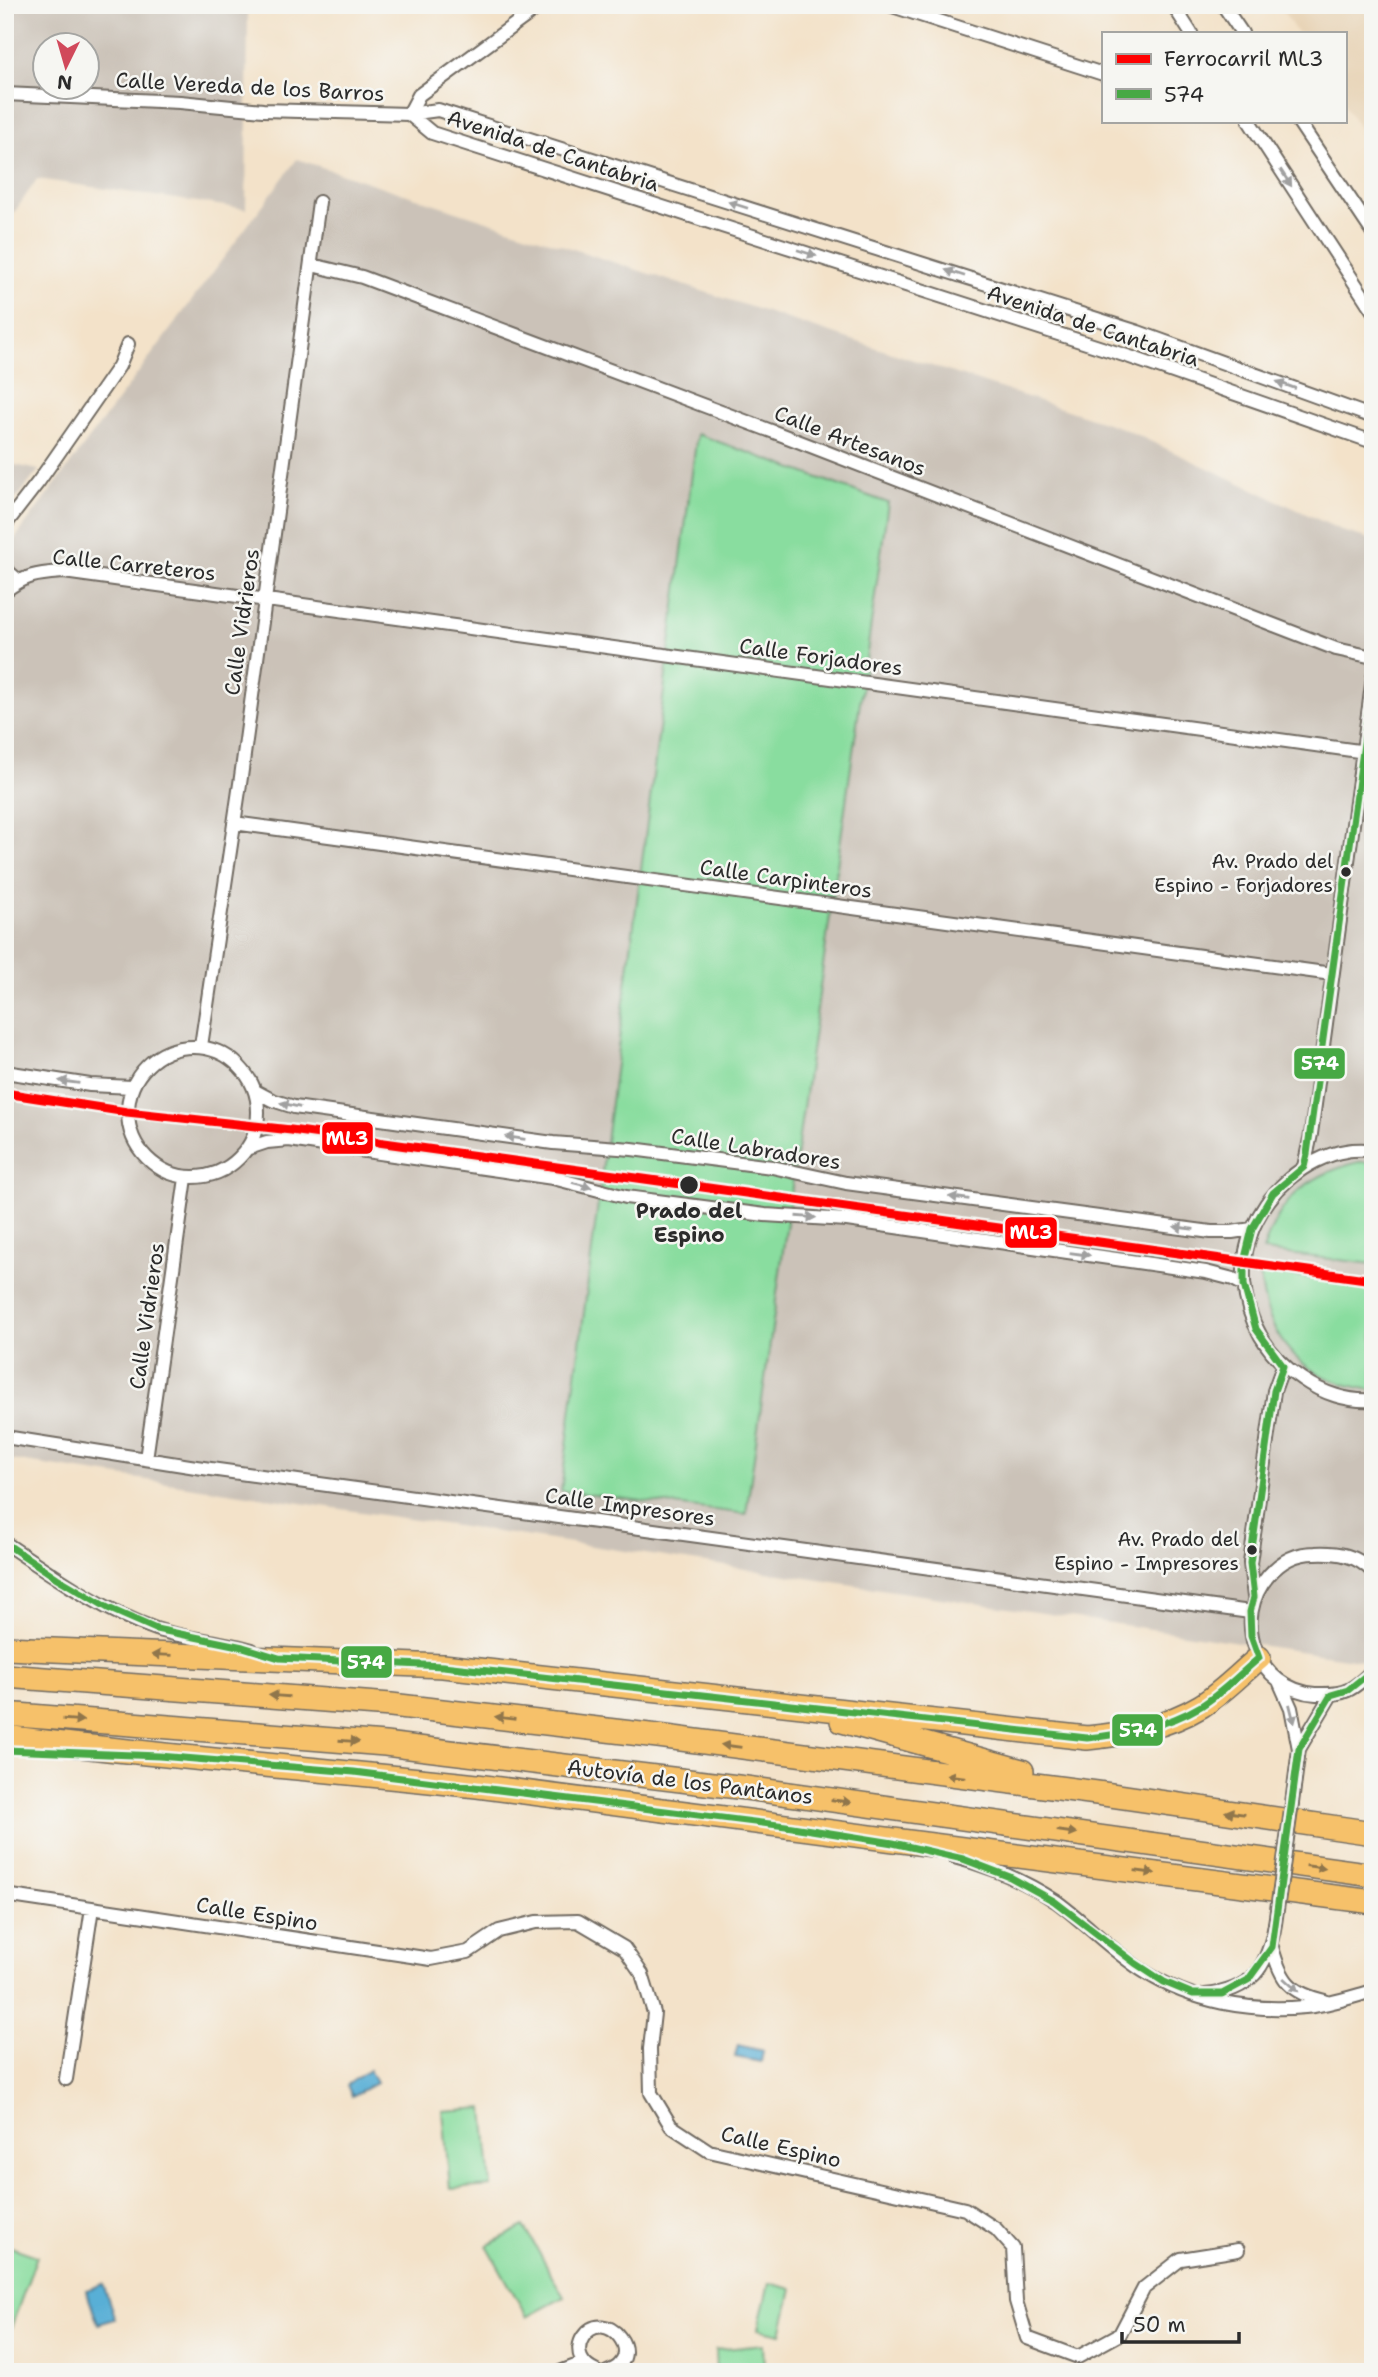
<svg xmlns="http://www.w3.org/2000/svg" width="1378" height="2377" font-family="'Shantell Sans',sans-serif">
<rect width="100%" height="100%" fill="#f6f6f2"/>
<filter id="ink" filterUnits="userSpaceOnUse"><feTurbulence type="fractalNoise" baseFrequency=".0143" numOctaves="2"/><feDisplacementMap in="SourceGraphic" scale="14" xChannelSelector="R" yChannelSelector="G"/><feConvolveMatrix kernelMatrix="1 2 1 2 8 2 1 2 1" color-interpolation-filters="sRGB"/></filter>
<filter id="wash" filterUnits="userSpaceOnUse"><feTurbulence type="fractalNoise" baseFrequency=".00686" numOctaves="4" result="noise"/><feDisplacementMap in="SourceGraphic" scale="28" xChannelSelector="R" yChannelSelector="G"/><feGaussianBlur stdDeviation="1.57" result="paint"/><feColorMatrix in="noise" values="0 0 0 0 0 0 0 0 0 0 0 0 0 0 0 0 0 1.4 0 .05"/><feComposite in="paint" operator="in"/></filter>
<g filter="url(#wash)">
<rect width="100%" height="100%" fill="#f3e2c9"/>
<path fill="#e8d4b7" d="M 1279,5 L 1373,5 L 1373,149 L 1345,106 L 1345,33 L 1297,33 Z"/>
<path fill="#cbc2b8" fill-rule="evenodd" d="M 5,5 L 248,5 L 246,209 L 37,179 L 5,226 ZM 46,46 L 88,46 L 88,88 L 46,88 Z
M 297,159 L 1122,428 L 1345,532 L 1373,540 L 1373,1662 L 5,1459 L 5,552 Z
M 5,463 L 39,470 L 5,513 Z"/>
<path fill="#89dd9f" stroke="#5a8465" stroke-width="2" d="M 697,434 L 888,503 L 746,1514 L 561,1491 Z
M 1359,1162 L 1373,1162 L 1373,1264 L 1263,1251 C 1279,1199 1307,1175 1359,1162 Z
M 1260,1271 L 1373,1287 L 1373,1390 C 1303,1381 1265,1342 1260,1271 Z
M 484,2108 L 491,2186 L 450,2189 L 443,2111 Z
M 524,2226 L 564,2297 L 527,2317 L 487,2246 Z
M 5,2245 L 37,2256 L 8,2336 L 5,2334 Z
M 769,2283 L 792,2289 L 781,2334 L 758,2329 Z
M 763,2345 L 764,2368 L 716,2372 L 715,2350 Z"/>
<path fill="#59afd6" stroke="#426d80" stroke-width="2" d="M 738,2045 L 763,2051 L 761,2062 L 735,2057 Z
M 369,2070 L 376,2083 L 352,2096 L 347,2085 Z
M 103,2284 L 115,2319 L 98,2324 L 86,2290 Z"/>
</g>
<g filter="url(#ink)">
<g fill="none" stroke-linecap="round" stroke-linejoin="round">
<defs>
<path id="street" d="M 889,5 L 1103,74
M 1173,5 L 1191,33
M 1223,5 L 1242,33
M 5,94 L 180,102 L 263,110 L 409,114 L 438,110 L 1138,332 L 1373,417
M 409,114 L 432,133 L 1130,357 L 1373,442
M 409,114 L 419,95 L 541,5
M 1249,121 L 1373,311
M 1298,121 L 1373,233
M 312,265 L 362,277 L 782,435 L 1336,649 L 1373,657
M 5,525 L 39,481 L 119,366 L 128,344
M 5,569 L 18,580
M 5,591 C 27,574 38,574 64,572 L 1373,753
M 234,823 L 1332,974
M 201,1046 L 241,777 L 319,202
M128 1112a65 65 0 1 1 130 0a65 65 0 1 1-130 0Z
M 5,1072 L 90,1085 L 132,1087
M 257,1092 L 272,1100 L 294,1107 L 553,1143 L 632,1149 L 772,1167 L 846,1183 L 1211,1232 L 1232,1232 L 1252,1229
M 249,1148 L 267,1142 L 289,1140 L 553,1178 L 626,1197 L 765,1215 L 847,1220 L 1206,1272 L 1233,1279 L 1244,1285
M 1373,1150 C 1364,1150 1355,1149 1346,1151 C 1326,1154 1304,1166 1289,1179 C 1223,1236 1231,1332 1302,1379 C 1322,1393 1348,1402 1373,1400
M 1304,1167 L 1311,1134 L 1373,677
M 5,1437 L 196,1467 L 1250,1612
M 146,1459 L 186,1178
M 5,1543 C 53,1575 101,1610 156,1629 C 187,1639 221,1641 252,1650
M 1373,1572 C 1357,1555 1338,1552 1315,1553 C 1297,1553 1281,1561 1269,1575 C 1230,1619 1257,1690 1316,1694 C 1327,1694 1338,1695 1348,1690 C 1357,1686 1366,1677 1373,1670
M 1254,1597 L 1250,1563 L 1274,1391 L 1283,1366
M 1279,1681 L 1291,1708 L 1299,1749 L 1292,1803
M 1299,1749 L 1331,1695
M 954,1857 C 990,1866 1026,1882 1057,1902 C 1087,1924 1113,1952 1145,1972 C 1192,2002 1250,2012 1305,2007 C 1328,2005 1351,1997 1373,1991
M 5,1895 L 431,1959 L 468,1952 L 499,1931 L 536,1922 L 578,1921 L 624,1948 L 642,1974 L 654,2013 L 650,2049 L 651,2093 L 671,2126 L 709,2151 L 965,2209 L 996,2229 L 1013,2248 L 1016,2301 L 1027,2338 L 1078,2357 L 1120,2334 L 1144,2288 L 1181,2259 L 1238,2250
M 1272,1947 C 1281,1981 1290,1993 1325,2001
M 1205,1995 C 1251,1991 1268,1967 1275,1924
M 66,2079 L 92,1908
M 560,2372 L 583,2363
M 597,2372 C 590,2369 584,2365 581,2358 C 578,2351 579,2343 583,2337 C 605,2304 650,2358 607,2372"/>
<path id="highway" d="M 5,1648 L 443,1666 L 1087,1738 C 1127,1734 1166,1727 1201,1706 C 1222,1693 1240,1674 1259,1658
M 5,1676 L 391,1705 L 658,1736 L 1097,1793 L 1373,1833
M 5,1714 L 385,1744 L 746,1788 L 1373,1875
M 842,1721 L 1022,1771
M 5,1737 C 162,1757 320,1769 477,1786 L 1373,1902"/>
</defs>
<use href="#street" stroke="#716b62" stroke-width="16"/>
<use href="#highway" stroke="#716b62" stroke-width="26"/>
<use href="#street" stroke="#fff" stroke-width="12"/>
<use href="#highway" stroke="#f6c16b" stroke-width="23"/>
<defs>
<path id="street-bridge" d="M 1275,1924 L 1292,1803"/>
</defs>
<use href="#street-bridge" stroke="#716b62" stroke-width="16" stroke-linecap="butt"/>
<use href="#street-bridge" stroke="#fff" stroke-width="12"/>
<defs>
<path id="bus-1" d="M 5,1543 L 57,1578 L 108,1608 L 156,1629 L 243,1647 L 279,1658 L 443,1666 L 1087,1738 C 1126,1734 1166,1727 1201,1706 C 1222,1693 1240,1674 1259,1658 L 1251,1636 L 1250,1612 L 1254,1597 L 1250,1563 L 1274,1391 L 1283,1366 L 1256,1329 L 1244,1285 L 1244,1262 L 1252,1229 L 1273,1193 L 1304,1167 L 1307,1154 L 1373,679
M 5,1750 L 159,1756 L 354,1772 L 786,1826 L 893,1843 L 963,1859 L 1010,1877 L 1054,1901 L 1135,1963 L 1164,1982 L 1193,1994 L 1222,1994 L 1248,1980 L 1272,1947 L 1299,1749 L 1331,1695 L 1348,1690 L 1373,1670"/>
</defs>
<use href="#bus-1" stroke="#f6f6f2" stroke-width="12"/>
<use href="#bus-1" stroke="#47a944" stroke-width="7"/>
<defs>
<path id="rail-1" d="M 5,1093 L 127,1112 L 291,1130 L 1373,1280"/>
</defs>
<use href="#rail-1" stroke="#f6f6f2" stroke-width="14"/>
<use href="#rail-1" stroke="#f00" stroke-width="9"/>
</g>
<defs><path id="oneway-solid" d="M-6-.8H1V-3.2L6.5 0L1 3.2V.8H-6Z" transform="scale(1.75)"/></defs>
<g fill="#a0a0a0">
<use href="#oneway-solid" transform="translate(1286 178) rotate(57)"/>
<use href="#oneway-solid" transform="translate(738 205) rotate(-162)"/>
<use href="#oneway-solid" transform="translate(807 253) rotate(18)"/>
<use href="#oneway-solid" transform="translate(955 273) rotate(-162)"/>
<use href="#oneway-solid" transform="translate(1286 385) rotate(-160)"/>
<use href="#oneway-solid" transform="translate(69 1082) rotate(-172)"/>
<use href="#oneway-solid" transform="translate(290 1105) rotate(-167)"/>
<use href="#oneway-solid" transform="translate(515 1138) rotate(-172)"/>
<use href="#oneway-solid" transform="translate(582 1185) rotate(15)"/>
<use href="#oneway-solid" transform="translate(959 1198) rotate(-172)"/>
<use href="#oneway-solid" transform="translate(806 1217) rotate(4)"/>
<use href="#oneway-solid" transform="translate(1184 1228) rotate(-172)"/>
<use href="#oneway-solid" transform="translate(1080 1254) rotate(8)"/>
<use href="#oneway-solid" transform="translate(1292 1714) rotate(76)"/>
<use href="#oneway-solid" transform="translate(1291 1985) rotate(42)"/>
</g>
<g fill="#90764b">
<use href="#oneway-solid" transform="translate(162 1655) rotate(-178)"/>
<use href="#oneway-solid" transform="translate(279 1696) rotate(-176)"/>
<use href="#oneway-solid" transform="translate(505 1718) rotate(-173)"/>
<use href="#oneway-solid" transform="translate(73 1720) rotate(4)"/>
<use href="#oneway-solid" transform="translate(349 1741) rotate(4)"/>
<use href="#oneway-solid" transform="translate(731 1746) rotate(-172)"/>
<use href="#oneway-solid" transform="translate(956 1776) rotate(-173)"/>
<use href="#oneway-solid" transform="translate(841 1801) rotate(8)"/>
<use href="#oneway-solid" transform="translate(1235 1813) rotate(-172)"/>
<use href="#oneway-solid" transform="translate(1067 1832) rotate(8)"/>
<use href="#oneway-solid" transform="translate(1316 1867) rotate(8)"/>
<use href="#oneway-solid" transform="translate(1145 1872) rotate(8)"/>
</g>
</g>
<g fill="#2b2b2b" stroke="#f6f6f2" stroke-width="2.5">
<circle cx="1346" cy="872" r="6"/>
<circle cx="689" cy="1185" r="10"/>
<circle cx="1252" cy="1550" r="6"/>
</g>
<g text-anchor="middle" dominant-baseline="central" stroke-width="5" stroke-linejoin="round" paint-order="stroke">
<g font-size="19" fill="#2b2b2b" stroke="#f6f6f2" text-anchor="end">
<text x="1333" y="861">Av. Prado del<tspan x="1333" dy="24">Espino - Forjadores</tspan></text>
<text x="1239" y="1539">Av. Prado del<tspan x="1239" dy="24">Espino - Impresores</tspan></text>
</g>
<g font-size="21" fill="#2b2b2b" stroke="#f6f6f2">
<text transform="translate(250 87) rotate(3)">Calle Vereda de los Barros</text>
<text transform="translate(553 151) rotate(18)">Avenida de Cantabria</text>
<text transform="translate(1093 326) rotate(18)">Avenida de Cantabria</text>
<text transform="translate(850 441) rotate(21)">Calle Artesanos</text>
<text transform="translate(134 565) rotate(6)">Calle Carreteros</text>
<text transform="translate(242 622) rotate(-82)">Calle Vidrieros</text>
<text transform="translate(821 657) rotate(8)">Calle Forjadores</text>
<text transform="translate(786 879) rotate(8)">Calle Carpinteros</text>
<text transform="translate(756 1149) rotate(9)">Calle Labradores</text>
<text transform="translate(147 1316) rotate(-82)">Calle Vidrieros</text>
<text transform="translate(630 1507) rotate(8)">Calle Impresores</text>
<text transform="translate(690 1782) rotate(7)">Autovía de los Pantanos</text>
<text transform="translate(257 1914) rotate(9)">Calle Espino</text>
<text transform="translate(781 2147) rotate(13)">Calle Espino</text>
</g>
<g font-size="21" font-weight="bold" fill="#2b2b2b" stroke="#f6f6f2">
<text x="689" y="1211">Prado del<tspan x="689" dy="24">Espino</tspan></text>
</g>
</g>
<g stroke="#f6f6f2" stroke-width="2.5">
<rect x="1293" y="1047" width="53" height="33" rx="7" fill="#47a944"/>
<rect x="321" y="1121" width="53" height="34" rx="7" fill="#f00"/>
<rect x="1004" y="1216" width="54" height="33" rx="7" fill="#f00"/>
<rect x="340" y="1645" width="53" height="34" rx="7" fill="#47a944"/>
<rect x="1111" y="1713" width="53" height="34" rx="7" fill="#47a944"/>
</g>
<g font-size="19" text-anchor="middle" font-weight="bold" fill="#fff">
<text x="1320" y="1070">574</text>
<text x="347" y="1145">ML3</text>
<text x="1031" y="1239">ML3</text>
<text x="366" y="1669">574</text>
<text x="1138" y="1737">574</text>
</g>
<rect width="1378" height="2377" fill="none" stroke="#f6f6f2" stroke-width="28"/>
<rect x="1102" y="32" width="245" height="91" fill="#f6f6f2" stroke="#a5a5a2" stroke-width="2"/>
<rect x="1116" y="54" width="35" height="10" fill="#ff0000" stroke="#a5a5a2" stroke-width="2"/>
<text x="1164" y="66" font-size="21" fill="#2b2b2b">Ferrocarril ML3</text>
<rect x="1116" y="89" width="35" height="10" fill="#47a944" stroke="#a5a5a2" stroke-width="2"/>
<text x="1164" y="102" font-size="21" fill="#2b2b2b">574</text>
<g transform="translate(66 66) rotate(185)"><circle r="33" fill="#f6f6f2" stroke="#a5a5a2" stroke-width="2"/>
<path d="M0-5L12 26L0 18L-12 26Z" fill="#d1495b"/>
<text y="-10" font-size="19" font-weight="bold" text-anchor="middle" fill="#2b2b2b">N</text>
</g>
<path d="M1122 2332v10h117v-10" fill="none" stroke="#2b2b2b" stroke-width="3.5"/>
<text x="1133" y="2332" font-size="21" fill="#2b2b2b" stroke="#f6f6f2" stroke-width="5" paint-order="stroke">50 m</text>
</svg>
